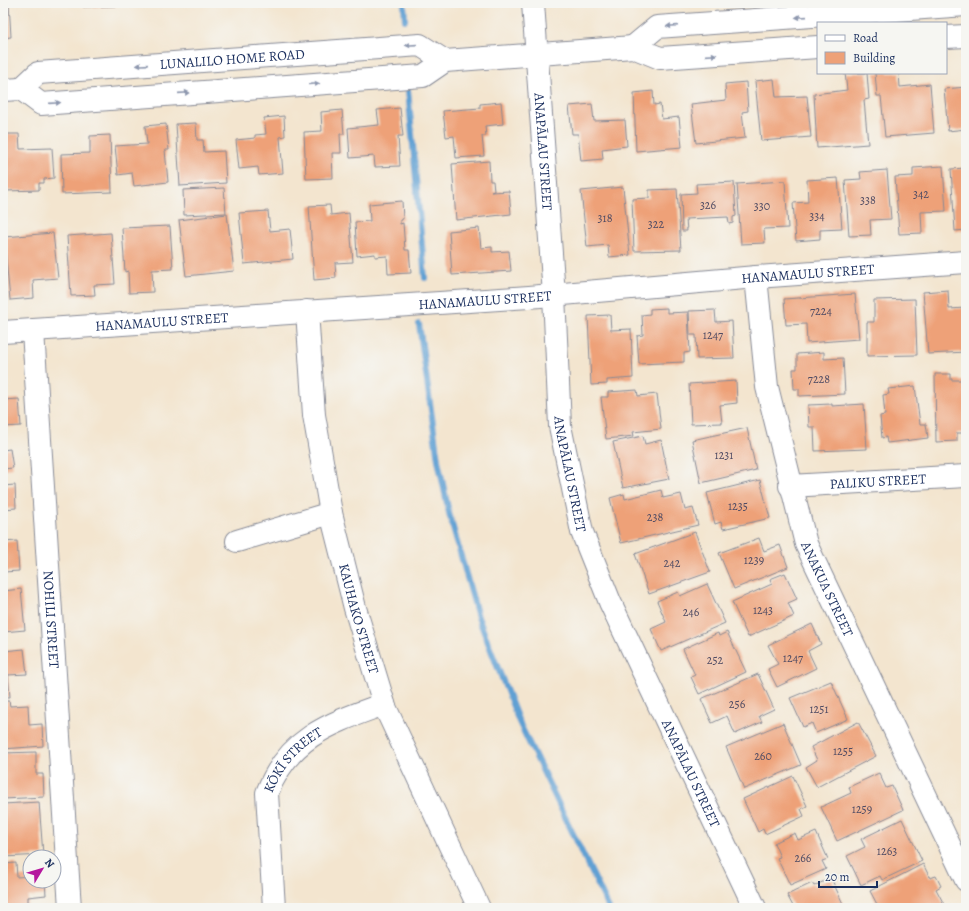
<svg xmlns="http://www.w3.org/2000/svg" width="969" height="911" font-family="Alegreya,serif">
<rect width="100%" height="100%" fill="#f6f6f2"/>
<filter id="ink" filterUnits="userSpaceOnUse"><feTurbulence type="fractalNoise" baseFrequency=".025" numOctaves="2"/><feDisplacementMap in="SourceGraphic" scale="8" xChannelSelector="R" yChannelSelector="G"/><feConvolveMatrix kernelMatrix="1 2 1 2 8 2 1 2 1" color-interpolation-filters="sRGB"/></filter>
<filter id="wash" filterUnits="userSpaceOnUse"><feTurbulence type="fractalNoise" baseFrequency=".012" numOctaves="4" result="noise"/><feDisplacementMap in="SourceGraphic" scale="16" xChannelSelector="R" yChannelSelector="G"/><feGaussianBlur stdDeviation="0.9" result="paint"/><feColorMatrix in="noise" values="0 0 0 0 0 0 0 0 0 0 0 0 0 0 0 0 0 1.4 0 .05"/><feComposite in="paint" operator="in"/></filter>
<g filter="url(#wash)">
<rect width="100%" height="100%" fill="#f3e5cf"/>
<g fill="none" stroke-linecap="round" stroke-linejoin="round">
<path stroke="#61a0d3" stroke-width="6" d="M 404,3 L 405,20
M 408,90 L 425,278
M 419,324 L 438,460 L 449,513 L 478,617 L 519,722 L 609,908"/>
</g>
<g id="blocks">
<path fill="#eea178" d="M 3,3 L 9,3 L 11,37 L 3,38 Z
M 83,3 L 116,3 L 116,6 L 83,7 Z
M 845,73 L 867,73 L 869,99 L 864,100 L 868,144 L 817,148 L 814,94 L 847,90 Z
M 875,73 L 899,73 L 900,87 L 930,84 L 934,133 L 885,137 L 881,96 L 877,96 Z
M 774,79 L 776,97 L 807,96 L 811,137 L 761,141 L 755,81 Z
M 746,82 L 748,111 L 742,112 L 745,138 L 696,143 L 691,104 L 726,100 L 725,84 Z
M 966,87 L 966,129 L 948,131 L 944,89 Z
M 653,91 L 654,105 L 660,104 L 662,119 L 679,117 L 682,147 L 636,151 L 634,93 Z
M 501,102 L 503,124 L 485,126 L 486,136 L 482,136 L 484,156 L 456,158 L 454,136 L 446,137 L 443,111 L 480,108 L 480,104 Z
M 592,104 L 594,121 L 625,120 L 627,146 L 602,149 L 603,159 L 581,161 L 578,134 L 572,134 L 569,106 Z
M 400,108 L 403,136 L 398,136 L 400,166 L 375,167 L 374,156 L 350,158 L 348,128 L 379,125 L 377,110 Z
M 342,110 L 344,134 L 340,134 L 341,153 L 332,153 L 333,178 L 306,179 L 304,132 L 322,131 L 321,112 Z
M 284,116 L 285,136 L 280,137 L 283,173 L 259,175 L 258,167 L 239,169 L 236,140 L 255,138 L 255,135 L 266,134 L 264,118 Z
M 196,123 L 197,140 L 203,140 L 204,152 L 224,151 L 226,183 L 180,186 L 176,124 Z
M 166,124 L 169,150 L 165,150 L 168,182 L 134,186 L 132,173 L 118,175 L 115,146 L 147,144 L 145,126 Z
M 4,134 L 19,134 L 20,149 L 52,148 L 54,178 L 44,179 L 44,183 L 39,183 L 39,190 L 6,191 L 6,177 L 3,177 Z
M 110,135 L 112,192 L 62,194 L 61,154 L 90,153 L 90,136 Z
M 489,161 L 490,181 L 493,181 L 494,191 L 491,192 L 509,191 L 511,214 L 456,220 L 452,164 Z
M 943,166 L 946,211 L 921,212 L 922,233 L 899,234 L 895,177 L 913,176 L 913,168 Z
M 966,168 L 966,230 L 955,231 L 951,169 Z
M 887,170 L 891,219 L 870,220 L 871,235 L 849,236 L 845,180 L 861,179 L 860,172 Z
M 838,178 L 842,229 L 820,230 L 820,239 L 796,241 L 793,203 L 808,202 L 807,180 Z
M 785,181 L 788,228 L 764,229 L 765,243 L 741,244 L 737,184 Z
M 734,182 L 736,216 L 733,217 L 733,223 L 729,224 L 728,217 L 686,219 L 687,231 L 682,231 L 681,194 L 697,193 L 696,184 Z
M 623,187 L 630,255 L 609,257 L 608,245 L 587,247 L 581,191 Z
M 224,188 L 226,213 L 184,215 L 183,190 Z
M 677,189 L 681,250 L 634,251 L 632,199 L 649,198 L 649,190 Z
M 402,201 L 403,219 L 400,220 L 400,224 L 403,223 L 405,250 L 409,250 L 411,273 L 388,274 L 387,256 L 375,257 L 375,254 L 357,256 L 355,222 L 370,221 L 369,204 Z
M 330,205 L 331,215 L 349,213 L 353,262 L 335,263 L 336,278 L 314,280 L 309,206 Z
M 268,211 L 270,231 L 290,229 L 293,259 L 244,264 L 239,213 Z
M 227,214 L 234,271 L 186,276 L 179,220 Z
M 170,226 L 173,269 L 152,270 L 153,292 L 129,293 L 128,271 L 125,272 L 122,228 Z
M 479,228 L 481,248 L 492,247 L 492,252 L 509,251 L 511,271 L 452,275 L 449,231 Z
M 53,233 L 58,278 L 33,280 L 34,298 L 10,300 L 4,237 Z
M 111,233 L 115,284 L 94,285 L 95,295 L 71,296 L 67,236 Z
M 948,290 L 949,309 L 965,308 L 966,352 L 928,354 L 923,292 Z
M 855,294 L 859,339 L 807,343 L 806,324 L 786,325 L 784,299 Z
M 915,299 L 917,355 L 867,356 L 867,322 L 874,322 L 874,300 Z
M 667,308 L 667,313 L 688,312 L 690,352 L 684,353 L 684,362 L 639,364 L 637,336 L 643,335 L 642,315 L 650,314 L 650,309 Z
M 715,310 L 716,322 L 732,321 L 734,358 L 697,359 L 696,335 L 690,335 L 689,311 Z
M 610,315 L 611,330 L 631,329 L 633,378 L 607,380 L 607,384 L 591,385 L 588,316 Z
M 824,352 L 824,359 L 843,358 L 845,394 L 799,396 L 799,389 L 794,389 L 793,369 L 797,369 L 797,354 Z
M 935,374 L 951,374 L 951,380 L 966,380 L 966,433 L 957,433 L 957,441 L 936,442 Z
M 736,381 L 737,403 L 720,405 L 722,423 L 691,424 L 689,384 Z
M 915,386 L 920,424 L 926,424 L 928,438 L 887,443 L 886,437 L 882,438 L 880,416 L 885,415 L 883,395 L 889,394 L 888,389 Z
M 637,390 L 638,396 L 657,394 L 661,429 L 633,432 L 634,436 L 606,439 L 601,397 L 608,397 L 608,392 Z
M 19,399 L 21,426 L 3,427 L 3,400 Z
M 832,404 L 832,406 L 864,404 L 867,449 L 815,451 L 814,427 L 809,427 L 808,405 Z
M 747,428 L 756,470 L 701,483 L 692,440 Z
M 643,436 L 645,444 L 661,440 L 669,479 L 623,488 L 613,442 Z
M 10,449 L 13,468 L 3,469 L 3,450 Z
M 760,480 L 770,518 L 723,529 L 721,522 L 715,524 L 707,493 Z
M 15,485 L 16,508 L 3,509 L 3,486 Z
M 661,490 L 663,498 L 681,494 L 685,510 L 693,508 L 698,525 L 621,543 L 610,498 L 624,494 L 625,499 Z
M 695,532 L 710,572 L 649,594 L 635,554 Z
M 759,538 L 764,551 L 780,545 L 788,567 L 734,589 L 719,553 Z
M 17,541 L 19,571 L 3,572 L 3,542 Z
M 785,573 L 797,599 L 788,603 L 794,616 L 748,637 L 732,602 L 772,584 L 770,579 Z
M 707,584 L 725,623 L 661,651 L 651,629 L 666,622 L 657,601 L 678,592 L 680,596 Z
M 21,589 L 25,630 L 3,632 L 3,591 Z
M 812,624 L 821,644 L 808,651 L 816,668 L 777,687 L 768,669 L 778,664 L 768,645 Z
M 727,632 L 746,672 L 699,694 L 691,677 L 695,675 L 683,649 L 718,633 L 719,636 Z
M 24,649 L 27,674 L 8,675 L 10,697 L 3,697 L 3,651 Z
M 758,674 L 774,709 L 759,716 L 762,722 L 735,734 L 727,716 L 712,723 L 701,699 Z
M 831,681 L 848,719 L 816,733 L 812,723 L 803,727 L 790,698 Z
M 3,701 L 9,701 L 10,706 L 28,705 L 29,725 L 42,724 L 43,746 L 3,749 Z
M 858,722 L 876,756 L 817,787 L 806,767 L 817,760 L 811,747 Z
M 783,723 L 801,765 L 744,789 L 726,747 Z
M 36,752 L 36,774 L 43,774 L 44,797 L 3,799 L 3,753 Z
M 879,773 L 886,788 L 892,786 L 903,810 L 837,841 L 821,807 L 851,793 L 849,787 Z
M 793,776 L 807,806 L 801,809 L 804,816 L 765,834 L 763,829 L 758,832 L 743,799 Z
M 39,802 L 43,855 L 3,857 L 3,804 Z
M 902,819 L 922,861 L 882,880 L 880,876 L 861,885 L 847,856 L 865,847 L 861,839 Z
M 816,832 L 828,859 L 822,861 L 826,869 L 790,885 L 777,858 L 780,857 L 774,843 L 795,833 L 798,840 Z
M 16,863 L 17,877 L 30,876 L 30,881 L 45,881 L 46,895 L 28,897 L 28,906 L 3,908 L 3,864 Z
M 923,864 L 930,878 L 936,876 L 941,886 L 936,889 L 946,908 L 879,908 L 870,891 Z
M 831,878 L 845,908 L 794,908 L 787,895 L 812,883 L 814,886 Z"/>
</g>
</g>
<g filter="url(#ink)">
<use href="#blocks" fill-opacity="0" stroke="#878a96" stroke-width="1"/>
<g fill="none" stroke-linecap="round" stroke-linejoin="round">
<defs>
<g id="minor">
<path id="s1" d="M 533,3 L 554,295 L 560,426 L 582,532 L 610,602 L 755,908"/>
<path id="s2" d="M 756,277 L 767,387 L 806,544 L 966,880"/>
<path id="s3" d="M 307,311 L 314,415 L 331,513 L 355,608 L 385,707 L 479,908"/>
<path id="s4" d="M 33,331 L 70,908"/>
<path id="s5" d="M 3,332 L 529,297 L 756,277 L 966,262"/>
<path id="s6" d="M 790,486 L 966,476"/>
<path d="M 237,541 L 331,513"/>
<path id="s7" d="M 274,908 L 267,793 C 289,736 332,723 384,704"/>
</g>
<g id="secondary">
<path d="M 946,37 L 966,36"/>
<path d="M 633,47 L 657,27 L 966,5"/>
<path d="M 21,89 L 41,104 L 423,76 L 445,61 L 633,47 L 660,58 L 818,47"/>
<path id="s8" d="M 3,90 L 21,89 L 38,73 L 420,45 L 445,61"/>
</g>
</defs>
<use href="#minor" stroke="#878a96" stroke-width="24"/>
<use href="#secondary" stroke="#878a96" stroke-width="24"/>
<use href="#minor" stroke="#fff" stroke-width="22"/>
<use href="#secondary" stroke="#fff" stroke-width="22"/>
</g>
<defs><path id="oneway-solid" d="M-6-.8H1V-3.2L6.5 0L1 3.2V.8H-6Z"/></defs>
<g fill="#8d97ae">
<use href="#oneway-solid" transform="translate(801 17) rotate(176)"/>
<use href="#oneway-solid" transform="translate(672 26) rotate(176)"/>
<use href="#oneway-solid" transform="translate(411 45) rotate(176)"/>
<use href="#oneway-solid" transform="translate(711 55) rotate(-4)"/>
<use href="#oneway-solid" transform="translate(142 65) rotate(176)"/>
<use href="#oneway-solid" transform="translate(314 84) rotate(-4)"/>
<use href="#oneway-solid" transform="translate(184 93) rotate(-4)"/>
<use href="#oneway-solid" transform="translate(55 103) rotate(-4)"/>
</g>
</g>
<g text-anchor="middle" dominant-baseline="central" stroke-width="3.5" stroke-linejoin="round" paint-order="stroke">
<g font-size="12" fill="#504c64">
<text x="921" y="194">342</text>
<text x="868" y="200">338</text>
<text x="708" y="205">326</text>
<text x="762" y="206">330</text>
<text x="817" y="216">334</text>
<text x="605" y="218">318</text>
<text x="656" y="224">322</text>
<text x="821" y="311">7224</text>
<text x="713" y="335">1247</text>
<text x="819" y="379">7228</text>
<text x="724" y="455">1231</text>
<text x="738" y="506">1235</text>
<text x="655" y="517">238</text>
<text x="754" y="560">1239</text>
<text x="672" y="563">242</text>
<text x="763" y="610">1243</text>
<text x="691" y="612">246</text>
<text x="793" y="658">1247</text>
<text x="715" y="660">252</text>
<text x="737" y="704">256</text>
<text x="819" y="709">1251</text>
<text x="843" y="751">1255</text>
<text x="763" y="756">260</text>
<text x="862" y="809">1259</text>
<text x="887" y="851">1263</text>
<text x="803" y="858">266</text>
</g>
<g font-size="14" fill="#1b2f5e" stroke="#f6f6f2">
<text stroke="none"><textPath href="#s8" startOffset="236">LUNALILO HOME ROAD</textPath></text>
<text stroke="none"><textPath href="#s1" startOffset="149">ANAPĀLAU STREET</textPath></text>
<text stroke="none"><textPath href="#s5" startOffset="807">HANAMAULU STREET</textPath></text>
<text stroke="none"><textPath href="#s5" startOffset="483">HANAMAULU STREET</textPath></text>
<text stroke="none"><textPath href="#s5" startOffset="159">HANAMAULU STREET</textPath></text>
<text stroke="none"><textPath href="#s1" startOffset="473">ANAPĀLAU STREET</textPath></text>
<text stroke="none"><textPath href="#s6" startOffset="88">PALIKU STREET</textPath></text>
<text stroke="none"><textPath href="#s2" startOffset="322">ANAKUA STREET</textPath></text>
<text stroke="none"><textPath href="#s4" startOffset="289">NOHILI STREET</textPath></text>
<text stroke="none"><textPath href="#s3" startOffset="313">KAUHAKO STREET</textPath></text>
<text stroke="none"><textPath href="#s7" startOffset="158">KŌKĪ STREET</textPath></text>
<text stroke="none"><textPath href="#s1" startOffset="797">ANAPĀLAU STREET</textPath></text>
</g>
</g>
<rect width="969" height="911" fill="none" stroke="#f6f6f2" stroke-width="16"/>
<rect x="817" y="22" width="130" height="52" fill="#f6f6f2" stroke="#9ea6b7"/>
<rect x="825" y="35" width="20" height="6" fill="#ffffff" stroke="#9ea6b7"/>
<text x="853" y="42" font-size="12" fill="#1b2f5e">Road</text>
<rect x="825" y="52" width="20" height="12" fill="#eea178" stroke="#9ea6b7"/>
<text x="853" y="62" font-size="12" fill="#1b2f5e">Building</text>
<g transform="translate(42 869) rotate(52)"><circle r="19" fill="#f6f6f2" stroke="#9ea6b7"/>
<path d="M0-3L7 15L0 10L-7 15Z" fill="#b5179e"/>
<text y="-6" font-size="11" font-weight="bold" text-anchor="middle" fill="#1b2f5e">N</text>
</g>
<path d="M819 881v6h58v-6" fill="none" stroke="#1b2f5e" stroke-width="2"/>
<text x="825" y="881" font-size="12" fill="#1b2f5e" stroke="#f6f6f2" stroke-width="3" paint-order="stroke">20 m</text>
</svg>
